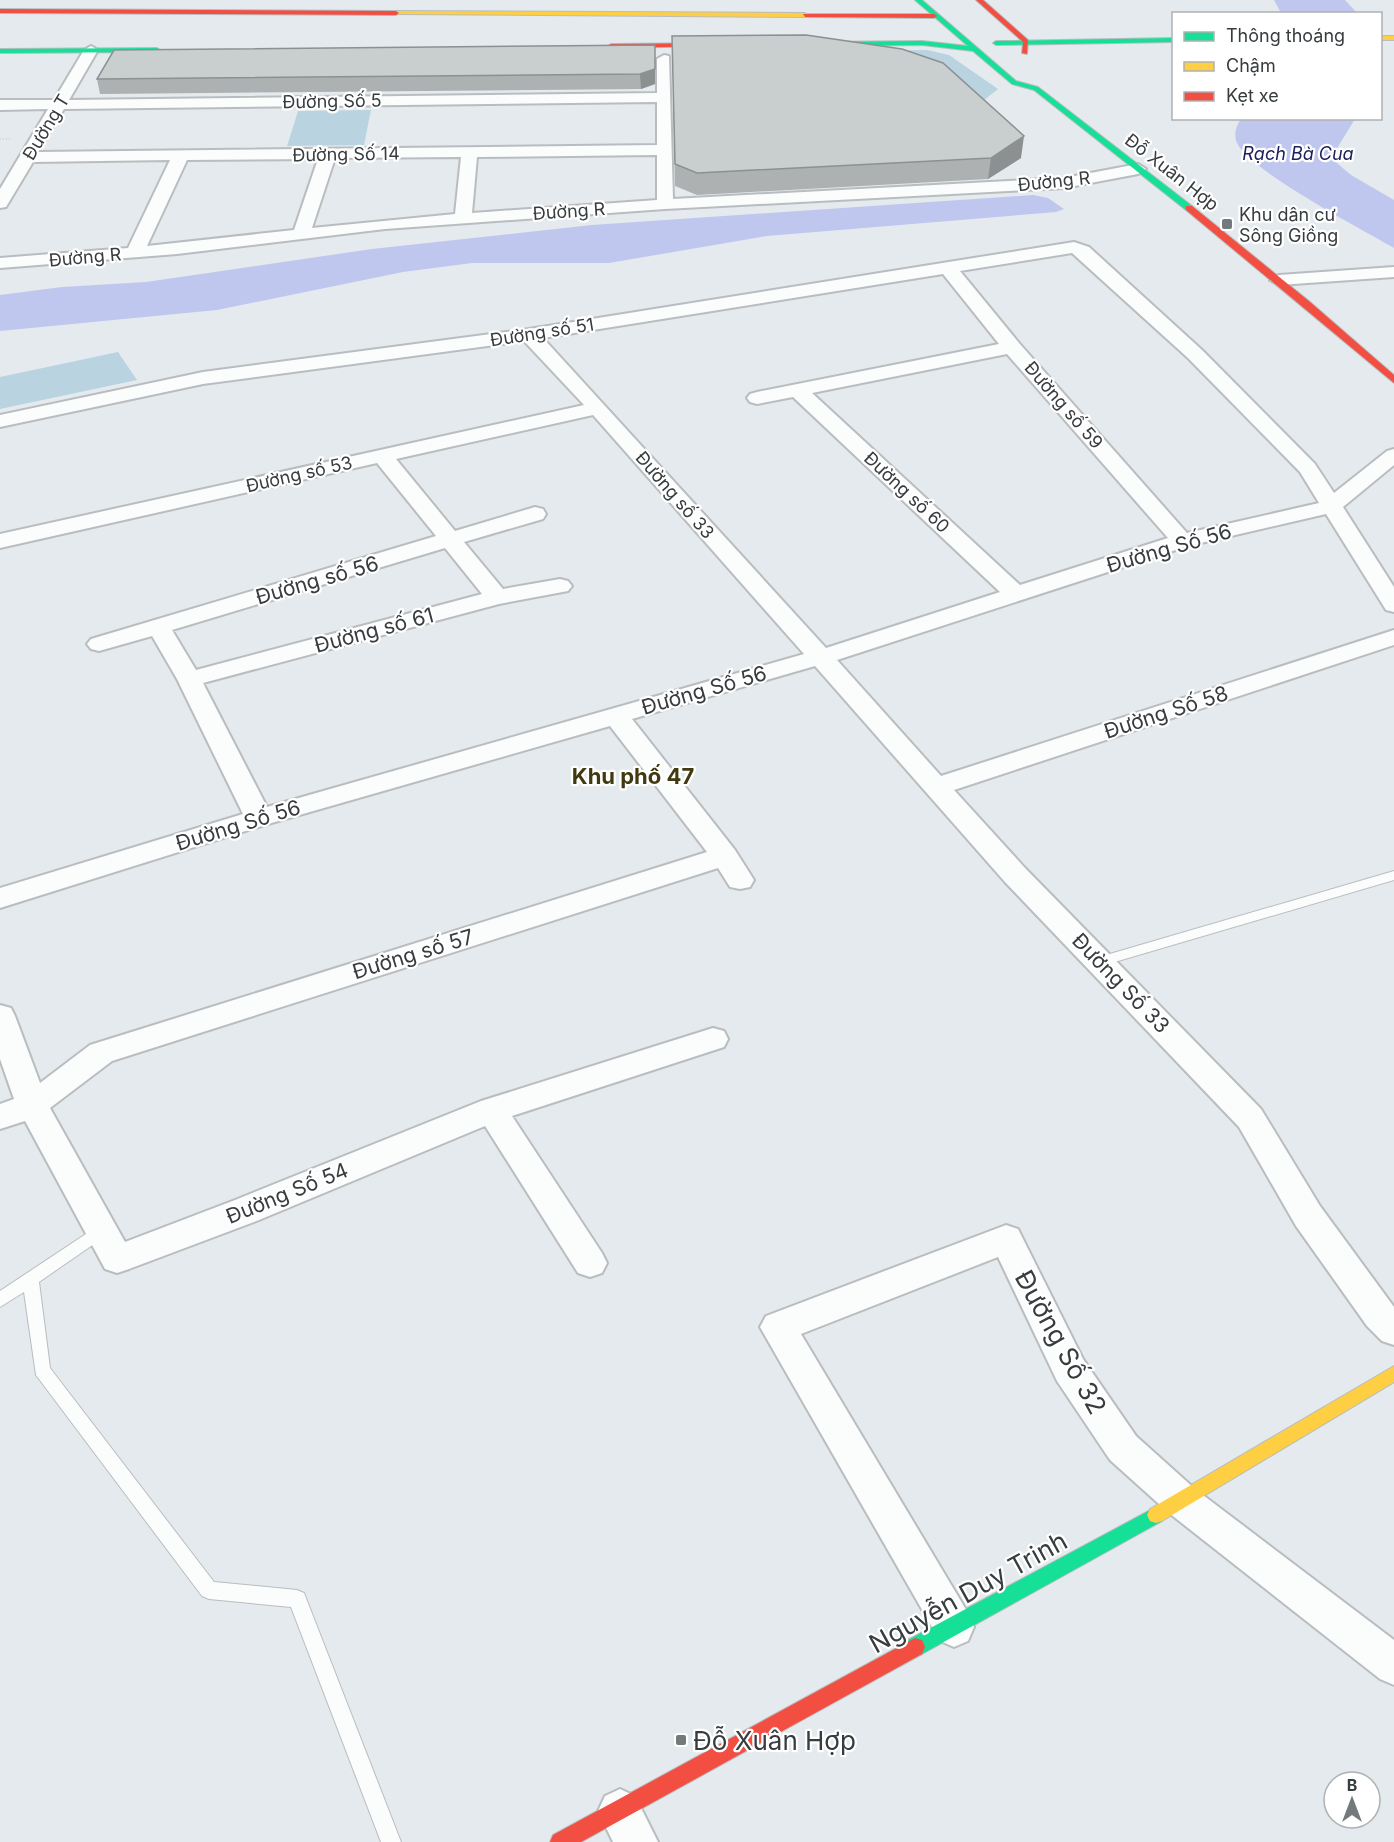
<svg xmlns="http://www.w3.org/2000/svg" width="1394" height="1842" font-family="Inter,sans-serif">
<rect width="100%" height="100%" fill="#e4eaed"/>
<path fill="#b9d4e0" d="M 927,50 L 949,55 L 998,89 L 978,105 L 806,51 Z
M 371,110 L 364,145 L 287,146 L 298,111 Z
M 118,352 L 137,380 L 0,409 L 0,377 Z"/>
<path fill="#bfc7ef" d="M 1274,0 L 1345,0 L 1357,13 L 1281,13 Z
M 1242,118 L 1355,119 L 1331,158 L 1351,175 L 1394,200 L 1394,248 C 1365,231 1242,167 1236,140 C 1234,132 1237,124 1242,118 Z
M 1033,195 L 1048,198 L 1064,209 L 1056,212 L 767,236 L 609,263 L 472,263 L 403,272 L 217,310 L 0,331 L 0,295 L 62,287 L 146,282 L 372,249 L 592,225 Z"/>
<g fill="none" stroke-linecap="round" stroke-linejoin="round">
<defs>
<path id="lane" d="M 1394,871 L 1394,880 L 1101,966 L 1094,961 L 1096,958 Z
M 101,1224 L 107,1225 L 109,1230 L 107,1235 L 39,1282 L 50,1368 L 214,1582 L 297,1590 L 304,1593 L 401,1842 L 381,1842 L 291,1607 L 209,1599 L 202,1596 L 36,1375 L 24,1292 L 0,1307 L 0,1291 Z"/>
<path id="street" d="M 91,46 L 98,50 L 69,100 L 657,93 L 657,59 L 664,55 L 669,56 L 673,199 L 1064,178 L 1138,164 L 1146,169 L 1138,174 L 1064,188 L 665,209 L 385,229 L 177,254 L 0,268 L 0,258 L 128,248 L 170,160 L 33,162 L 6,207 L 0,208 L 0,189 L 48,109 L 0,110 L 0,100 L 54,100 L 84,50 ZM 657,102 L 657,145 L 38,152 L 64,109 ZM 657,155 L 657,200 L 472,213 L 477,157 ZM 461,157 L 455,214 L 312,228 L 335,158 ZM 318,159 L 294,230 L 147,246 L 187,160 Z
M 1074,242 L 1089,247 L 1202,350 L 1315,464 L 1334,493 L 1387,451 L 1394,449 L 1394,465 L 1343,507 L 1394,587 L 1394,612 L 1386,610 L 1326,514 L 1188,546 L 837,660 L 941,776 L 1394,630 L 1394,645 L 954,790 L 1025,868 L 1261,1109 L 1320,1206 L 1394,1307 L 1394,1345 L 1382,1341 L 1367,1326 L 1296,1226 L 1239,1127 L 1005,882 L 815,666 L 632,719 L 735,850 L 754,880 L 750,887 L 740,889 L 730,887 L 718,868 L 112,1061 L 50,1108 L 125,1242 L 235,1200 L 481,1101 L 713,1028 L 724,1031 L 728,1039 L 724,1047 L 512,1116 L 602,1253 L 607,1263 L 602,1273 L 590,1277 L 578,1273 L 485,1126 L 259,1220 L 129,1269 L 117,1273 L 105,1269 L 25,1121 L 0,1129 L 0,1104 L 14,1099 L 0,1059 L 0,1005 L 11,1008 L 15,1016 L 40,1083 L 90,1045 L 707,852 L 610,726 L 268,824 L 0,908 L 0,888 L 243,814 L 177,679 L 152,636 L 99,651 L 91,649 L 87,644 L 91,639 L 436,536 L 377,463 L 0,548 L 0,534 L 584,405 L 524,341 L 203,384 L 0,427 L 0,415 L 203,372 L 529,329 ZM 1072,253 L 1188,358 L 1300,472 L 1319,503 L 1187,533 L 1019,343 L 960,271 ZM 943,274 L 999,344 L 757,392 L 750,394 L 747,398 L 750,402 L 757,404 L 793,397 L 1000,592 L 826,648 L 543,338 ZM 1007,354 L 1168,538 L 1020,585 L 812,393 ZM 593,415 L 804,654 L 267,807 L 203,683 L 499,604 L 568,591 L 572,586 L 568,581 L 560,579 L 503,589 L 464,542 L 543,519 L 546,514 L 543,509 L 535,507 L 455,531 L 396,459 ZM 445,548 L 482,594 L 196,670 L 172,630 Z
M 1394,267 L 1394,277 L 1279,285 L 1270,280 L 1279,275 Z
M 1006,1225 L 1018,1229 L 1083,1359 L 1136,1436 L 1195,1489 L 1394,1640 L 1394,1685 L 1380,1679 L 1169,1513 L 1110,1460 L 1057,1381 L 998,1257 L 801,1334 L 968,1613 L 974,1627 L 968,1641 L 954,1647 L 940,1641 L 760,1327 L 766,1316 Z
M 620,1789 L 635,1796 L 658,1842 L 613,1842 L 598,1811 L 605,1796 Z"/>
<path id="fast" d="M 915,0 L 922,0 L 1016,81 L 1038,87 L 1192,206 L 1192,210 L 1186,210 L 1034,90 L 1012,84 L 973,51 L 922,45 L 821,46 L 818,44 L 821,42 L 922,41 L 968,46 Z
M 1174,38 L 1174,42 L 996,45 L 993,43 L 996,41 Z
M 0,49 L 157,48 L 160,50 L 157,52 L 0,53 Z
M 1156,1507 L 1162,1509 L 1165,1515 L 1162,1521 L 922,1654 L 915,1656 L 908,1654 L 905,1647 L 908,1640 Z"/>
<path id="slow" d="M 396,11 L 805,13 L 808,15 L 805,17 L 394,14 Z
M 1380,36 L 1394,36 L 1394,40 L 1380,40 Z
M 1394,1366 L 1394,1382 L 1162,1521 L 1156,1523 L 1150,1521 L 1147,1515 L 1150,1509 Z"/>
<path id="jam" d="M 976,0 L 983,0 L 1028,40 L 1027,54 L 1022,53 L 1023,42 Z
M 0,9 L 396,11 L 399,13 L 396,15 L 0,13 Z
M 803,14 L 934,14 L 937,16 L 934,18 L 805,17 Z
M 718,43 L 720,46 L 611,48 L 608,46 L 611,44 Z
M 1186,206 L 1192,206 L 1310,302 L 1394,375 L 1394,383 L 1186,210 Z
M 915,1638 L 922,1640 L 925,1647 L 922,1654 L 581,1842 L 550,1842 L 553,1835 Z"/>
</defs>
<use href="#lane" stroke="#b9bdbf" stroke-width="2"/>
<use href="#street" stroke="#b9bdbf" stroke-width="4"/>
<use href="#fast" stroke="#b9bdbf" stroke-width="2"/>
<use href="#slow" stroke="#b9bdbf" stroke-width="2"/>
<use href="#jam" stroke="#b9bdbf" stroke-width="2"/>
<path stroke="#d5d6d7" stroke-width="2" stroke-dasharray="1 2" stroke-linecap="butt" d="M 0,139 L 10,139"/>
<use href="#lane" fill="#fbfcfc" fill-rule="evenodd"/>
<use href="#street" fill="#fbfcfc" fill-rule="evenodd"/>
<use href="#fast" fill="#16e098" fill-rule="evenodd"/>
<use href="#slow" fill="#ffcf43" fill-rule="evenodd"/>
<use href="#jam" fill="#f24e42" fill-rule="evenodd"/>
</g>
<path fill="#adb1b2" d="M 672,36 L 1021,158 L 988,179 L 697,195 L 675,186 Z
M 655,45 L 655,84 L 641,89 L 100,94 L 97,79 Z"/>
<path fill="#8d9091" d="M 655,45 L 655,84 L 641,89 L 640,74 Z
M 1024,136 L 1021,158 L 988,179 L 991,158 Z"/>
<path fill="#c9cecf" stroke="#8d9091" stroke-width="1.5" d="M 806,35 L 902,49 L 943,63 L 1024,136 L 991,158 L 697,173 L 675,164 L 672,36 Z
M 655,45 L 655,69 L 640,74 L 97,79 L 114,50 Z"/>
<g fill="#74797b" stroke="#fff" stroke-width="2">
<rect x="1221" y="218" width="12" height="12" rx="3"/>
<rect x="675" y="1734" width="12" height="12" rx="3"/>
</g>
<g text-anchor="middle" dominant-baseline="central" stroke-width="4.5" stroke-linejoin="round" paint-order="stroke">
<g font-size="18" fill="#373c3e" stroke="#fff">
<text transform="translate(332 101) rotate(-1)">Đường Số 5</text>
<text transform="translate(46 127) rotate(-59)">Đường T</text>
<text transform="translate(346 154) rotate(-1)">Đường Số 14</text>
<text transform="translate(1172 172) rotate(38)">Đỗ Xuân Hợp</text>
<text transform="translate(1054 181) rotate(-6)">Đường R</text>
<text transform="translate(569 211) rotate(-4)">Đường R</text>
<text transform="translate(85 257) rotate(-5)">Đường R</text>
<text transform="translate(542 332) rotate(-9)">Đường số 51</text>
<text transform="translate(1064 405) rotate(49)">Đường số 59</text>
<text transform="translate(299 474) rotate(-13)">Đường số 53</text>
<text transform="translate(907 492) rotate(43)">Đường số 60</text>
<text transform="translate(675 495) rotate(49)">Đường số 33</text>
</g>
<g font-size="18" font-style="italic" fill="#20205f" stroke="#fff">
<text x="1298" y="153">Rạch Bà Cua</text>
</g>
<g font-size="18" fill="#373c3e" stroke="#fff" text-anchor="start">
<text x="1239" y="214">Khu dân cư<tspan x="1239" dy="21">Sông Giồng</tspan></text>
</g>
<g font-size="21" fill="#373c3e" stroke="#fff">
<text transform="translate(1169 548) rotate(-16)">Đường Số 56</text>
<text transform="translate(317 580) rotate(-16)">Đường số 56</text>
<text transform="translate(374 630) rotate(-15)">Đường số 61</text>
<text transform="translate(704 690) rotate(-16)">Đường Số 56</text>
<text transform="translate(1166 712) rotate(-18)">Đường Số 58</text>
<text transform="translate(238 825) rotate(-17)">Đường Số 56</text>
<text transform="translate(413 954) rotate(-17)">Đường số 57</text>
<text transform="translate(1121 983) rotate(46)">Đường Số 33</text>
<text transform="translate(287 1193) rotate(-22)">Đường Số 54</text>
</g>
<g font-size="22" font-weight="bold" fill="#413a10" stroke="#fff">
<text x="633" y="776">Khu phố 47</text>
</g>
<g font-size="26" fill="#373c3e" stroke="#fff">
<text transform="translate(1061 1342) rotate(61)">Đường Số 32</text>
<text transform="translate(968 1592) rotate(-29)">Nguyễn Duy Trinh</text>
</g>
<g font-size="26" fill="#373c3e" stroke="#fff" text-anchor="start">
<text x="693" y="1740">Đỗ Xuân Hợp</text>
</g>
</g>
<rect x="1172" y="12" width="210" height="108" fill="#ffffff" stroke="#afb1b2" stroke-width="1.5"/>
<rect x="1184" y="32" width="30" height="9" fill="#16e098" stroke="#afb1b2" stroke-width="1.5"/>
<text x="1226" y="42" font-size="18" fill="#373c3e">Thông thoáng</text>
<rect x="1184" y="62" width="30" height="9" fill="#ffcf43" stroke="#afb1b2" stroke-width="1.5"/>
<text x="1226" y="72" font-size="18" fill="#373c3e">Chậm</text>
<rect x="1184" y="92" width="30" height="9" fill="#f24e42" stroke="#afb1b2" stroke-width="1.5"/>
<text x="1226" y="102" font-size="18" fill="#373c3e">Kẹt xe</text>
<g transform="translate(1352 1800)"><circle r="28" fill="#ffffff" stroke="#afb1b2" stroke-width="1.5"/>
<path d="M0-4.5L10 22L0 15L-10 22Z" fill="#74797b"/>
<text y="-9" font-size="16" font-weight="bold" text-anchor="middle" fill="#373c3e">B</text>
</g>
</svg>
